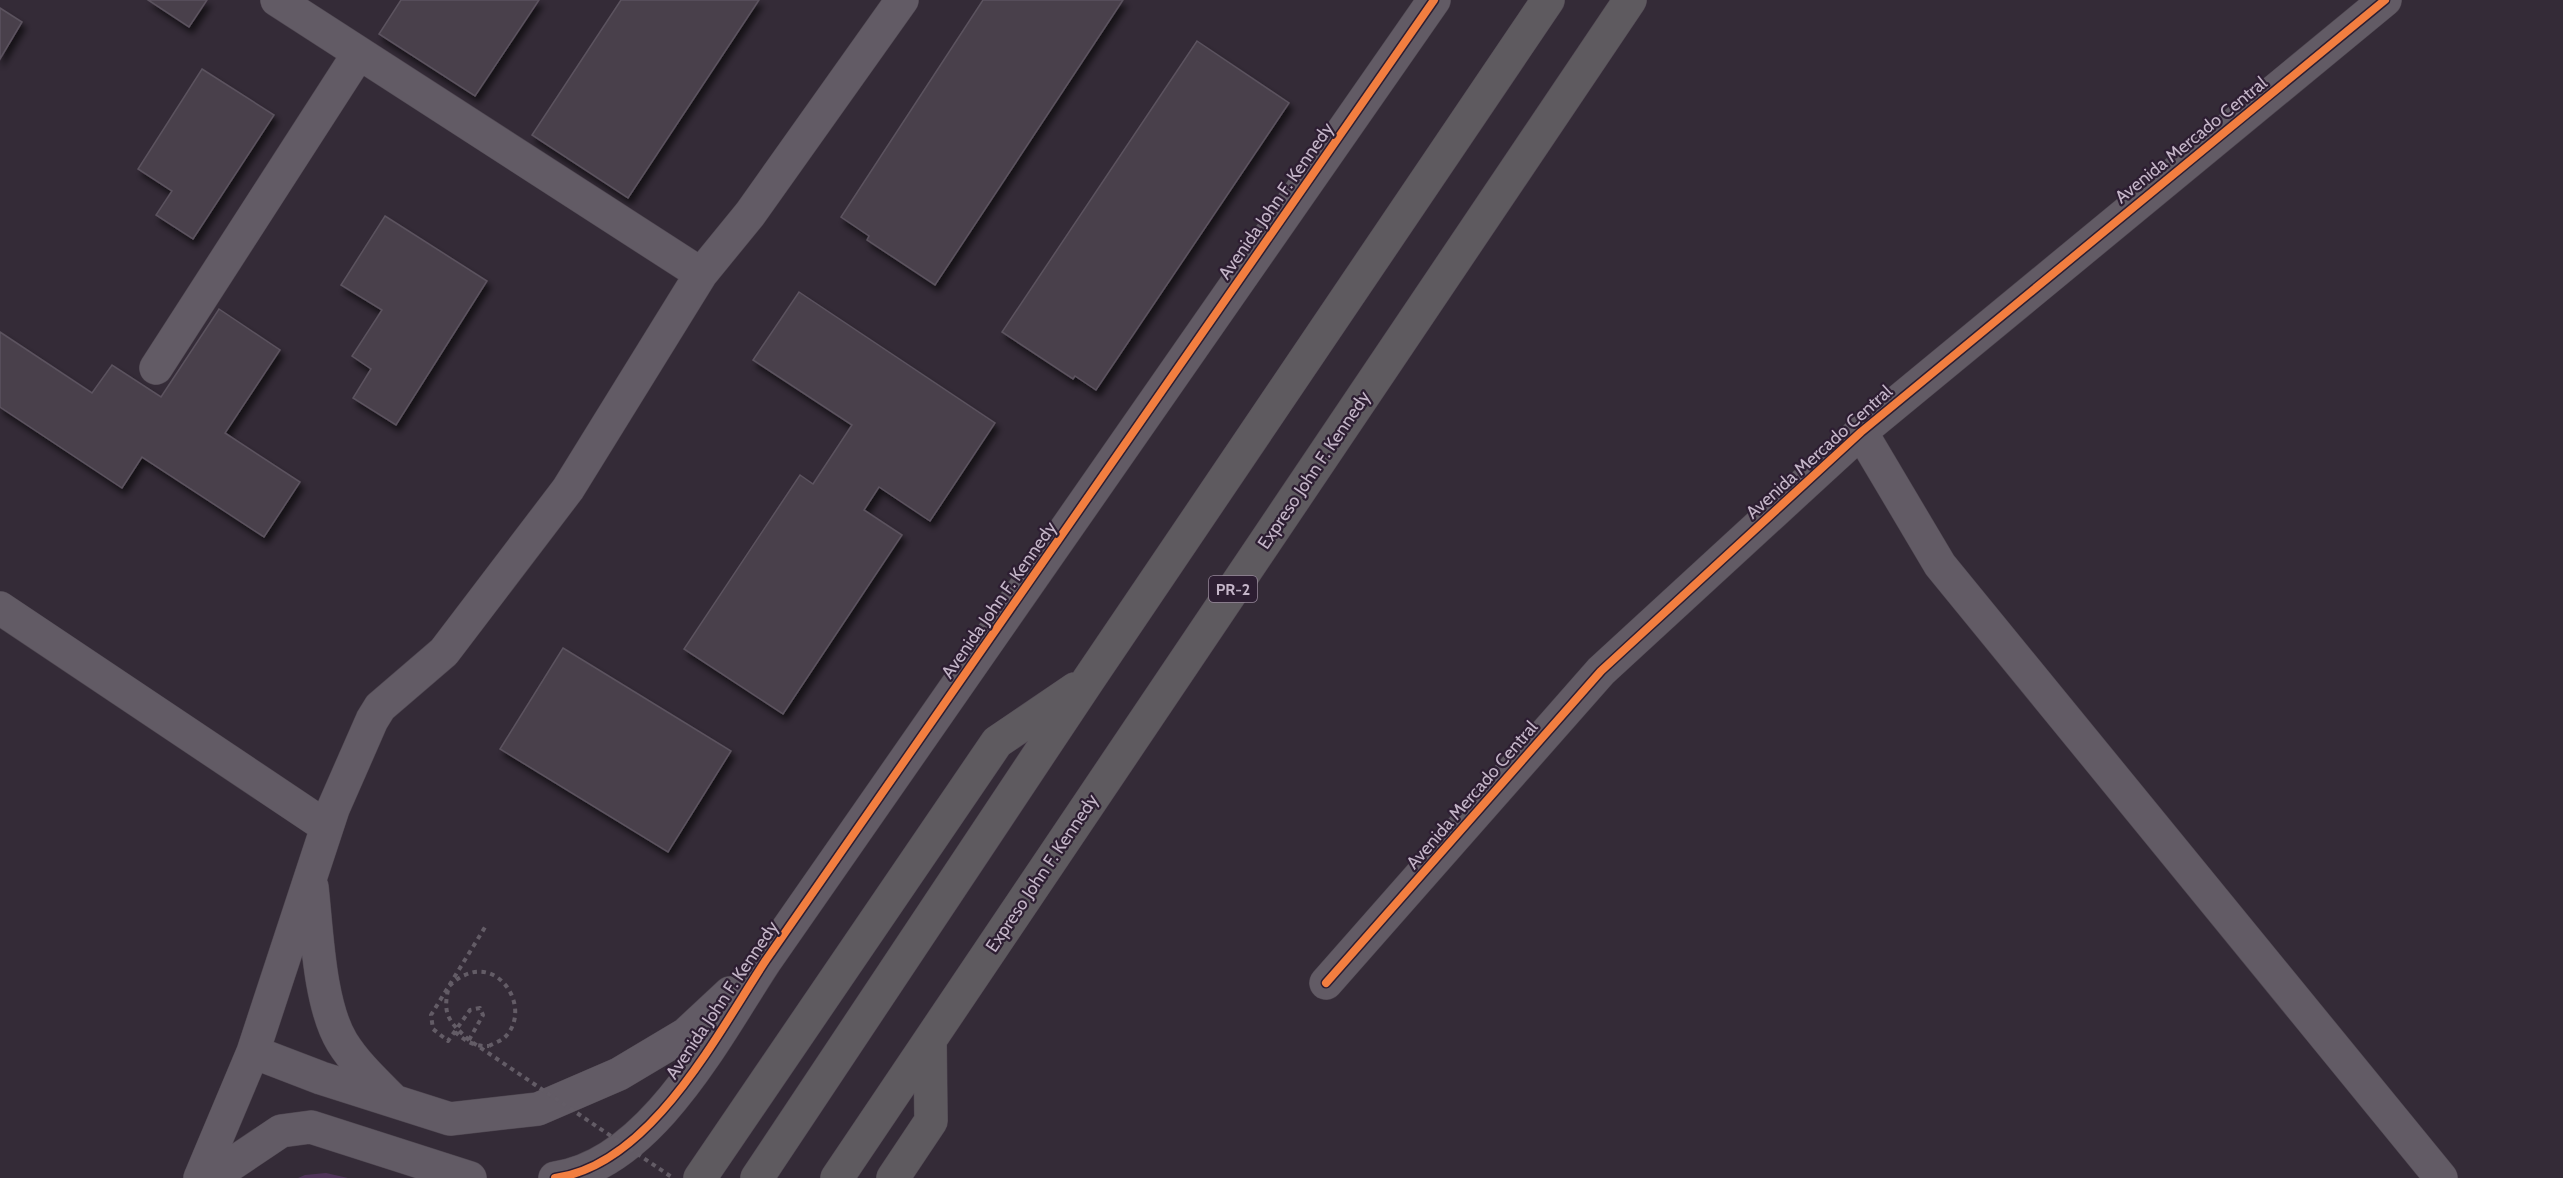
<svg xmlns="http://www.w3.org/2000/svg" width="2563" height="1178" font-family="Cabin,sans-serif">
<defs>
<filter id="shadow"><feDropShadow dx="3.5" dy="6" stdDeviation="3" flood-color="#0009"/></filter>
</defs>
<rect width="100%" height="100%" fill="#342b37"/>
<path fill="#4f3459" d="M 326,1173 L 348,1178 L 298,1178 L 305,1175 Z"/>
<path fill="#49414c" stroke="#5c535f" stroke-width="1.5" filter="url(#shadow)" d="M 148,0 L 207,0 L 189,27 Z
M 401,0 L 539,0 L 475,96 L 379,34 Z
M 621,0 L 759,0 L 628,198 L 532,135 Z
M 983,0 L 1123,0 L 935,285 L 867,240 L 869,236 L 841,217 Z
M 0,8 L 22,22 L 0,59 Z
M 1197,41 L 1289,103 L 1096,390 L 1075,376 L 1073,379 L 1002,332 Z
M 202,69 L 274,115 L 193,239 L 156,215 L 172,191 L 138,169 Z
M 385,216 L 487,281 L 396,425 L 353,398 L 371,369 L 352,356 L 382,310 L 341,285 Z
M 799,292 L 995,423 L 930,521 L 879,487 L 864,510 L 902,535 L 783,714 L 684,649 L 800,475 L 813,484 L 852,425 L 753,360 Z
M 219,309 L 280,350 L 225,433 L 300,482 L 264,537 L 142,457 L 122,488 L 0,407 L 0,332 L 92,393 L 112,365 L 161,397 Z
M 563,648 L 731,751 L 668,852 L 500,749 Z"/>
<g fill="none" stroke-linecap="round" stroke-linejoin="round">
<defs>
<path id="minor" d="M 277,0 L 701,274
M 156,368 L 359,53
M 1861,432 L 1940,565 L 2441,1178
M 0,608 L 327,827
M 312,887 C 317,931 319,1004 342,1042 C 355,1063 373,1080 391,1098
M 1326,983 L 1601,671 L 1861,432 L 2385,0
M 253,1052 L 321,1078 L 450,1119 L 538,1109 L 619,1074 L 686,1034 L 730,993
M 200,1178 L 253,1052 L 333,809 L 372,720 L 380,707 L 444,652 L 568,489 L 701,274 L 750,214 L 902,0
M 211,1178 L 281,1131 L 311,1127 L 470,1178
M 555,1178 C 651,1165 717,1034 766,960 L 1434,0"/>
<path id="motorway" d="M 700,1178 L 997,742 L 1075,689
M 757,1178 L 1089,679 L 1548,0
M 837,1178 L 1630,0
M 893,1178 L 931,1121 L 930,1040"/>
</defs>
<use href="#minor" stroke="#4e4650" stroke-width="34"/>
<use href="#motorway" stroke="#514853" stroke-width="34"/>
<path stroke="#635c66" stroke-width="4" stroke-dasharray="4.5 4.5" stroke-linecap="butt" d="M 455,1032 C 465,1041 475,1047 489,1046
M 469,1040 L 483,1015 L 480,1008 L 470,1010 L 448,1041 L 433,1029 L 431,1015 L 487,924"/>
<use href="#minor" stroke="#625b65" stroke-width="33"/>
<use href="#motorway" stroke="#5e5a5f" stroke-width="33"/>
<path stroke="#635c66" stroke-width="4" stroke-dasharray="4.5 4.5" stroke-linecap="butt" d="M 489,1046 C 494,1043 501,1041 505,1037 C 532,1010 501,958 465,975 C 459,977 454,982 449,986 C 442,1014 448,1021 469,1040 L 673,1178"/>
<defs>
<path id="cycleway" d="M 1326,983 L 1601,671 L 1861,432 L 2385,0
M 555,1178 C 651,1165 717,1034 766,960 L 1434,0"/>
</defs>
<use href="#cycleway" stroke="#2d1e32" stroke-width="11"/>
<use href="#cycleway" stroke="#f27e40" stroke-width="8"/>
</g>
<g text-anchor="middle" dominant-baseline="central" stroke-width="4.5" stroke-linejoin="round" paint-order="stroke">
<rect fill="#2d1e32" stroke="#97889b" stroke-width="1.5" x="1209" y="576" width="48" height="26" rx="4.5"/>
<g font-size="16" font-weight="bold" fill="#c4b5c8">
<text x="1233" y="589">PR-2</text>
</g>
<g font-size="18" fill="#c4b5c8" stroke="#2d1e32">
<text transform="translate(2191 140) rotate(-39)">Avenida Mercado Central</text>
<text transform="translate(1276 201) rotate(-55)">Avenida John F. Kennedy</text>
<text transform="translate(1819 452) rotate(-42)">Avenida Mercado Central</text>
<text transform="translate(1314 470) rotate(-56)">Expreso John F. Kennedy</text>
<text transform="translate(999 600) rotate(-55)">Avenida John F. Kennedy</text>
<text transform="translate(1472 795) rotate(-49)">Avenida Mercado Central</text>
<text transform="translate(1042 873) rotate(-56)">Expreso John F. Kennedy</text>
<text transform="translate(722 1000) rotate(-56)">Avenida John F. Kennedy</text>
</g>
</g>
</svg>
